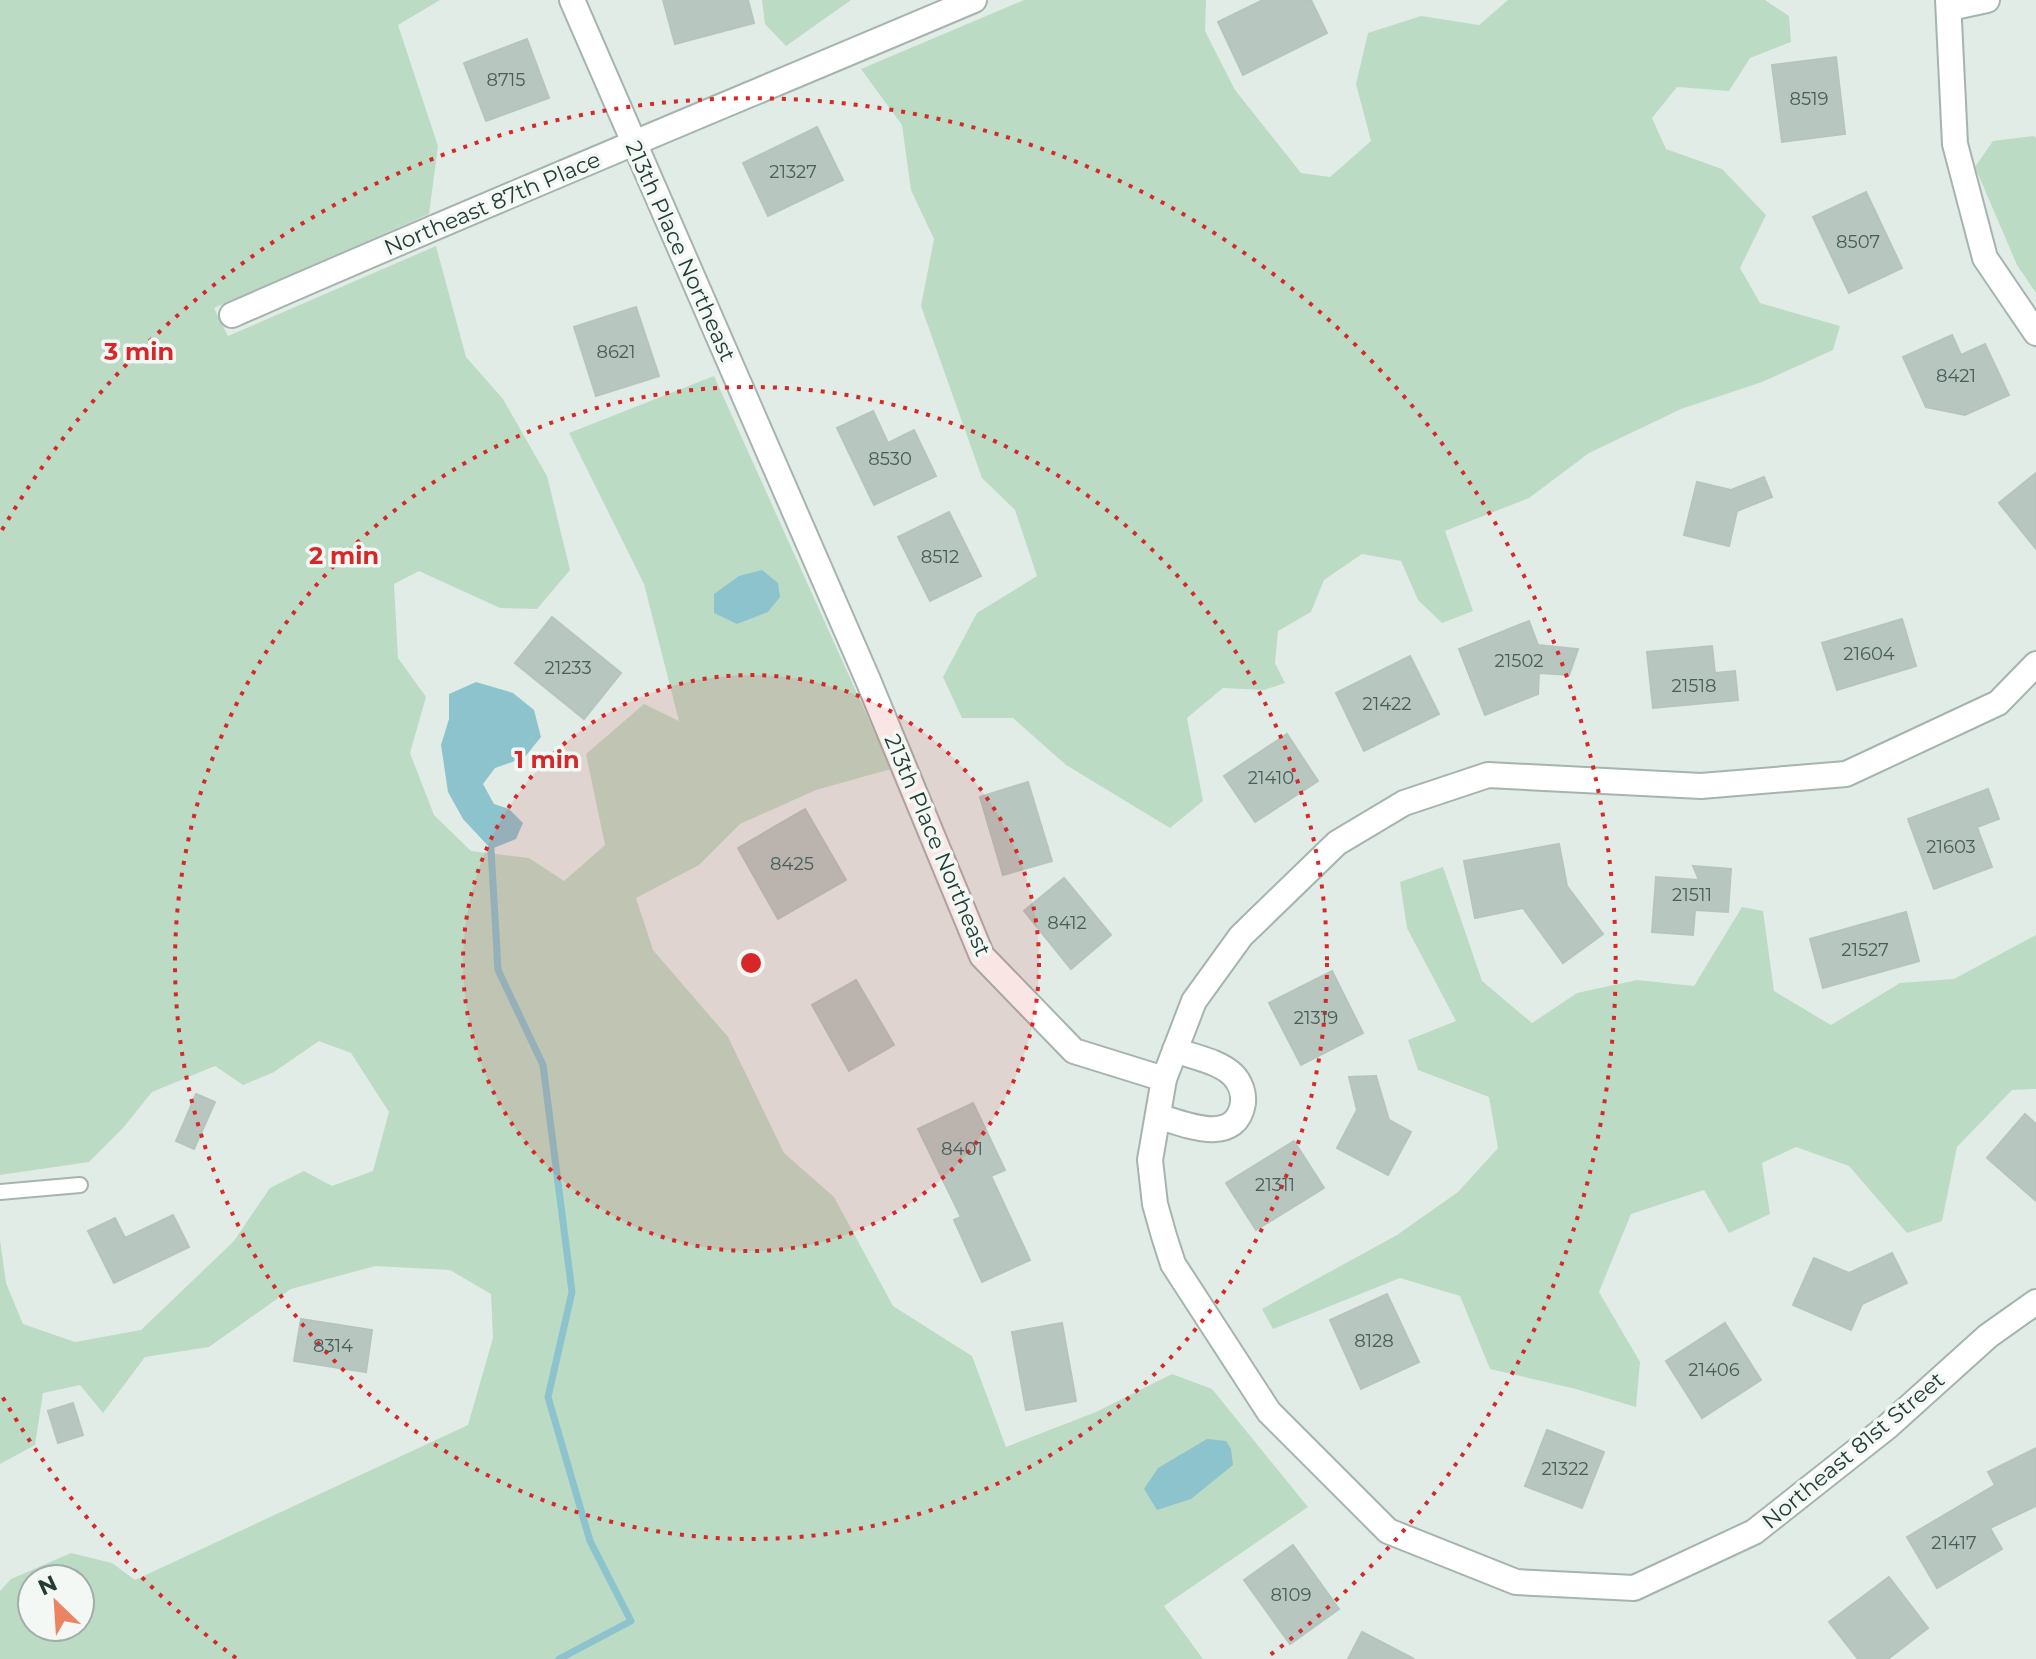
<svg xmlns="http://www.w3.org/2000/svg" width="2036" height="1659" viewBox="0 0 2036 1659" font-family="Montserrat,sans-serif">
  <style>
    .green { fill: #bcdbc5; fill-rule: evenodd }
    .water { fill: #8dc3cd }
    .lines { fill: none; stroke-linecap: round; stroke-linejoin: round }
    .stream { stroke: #8dc3cd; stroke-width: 7 }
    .building { fill: #b8c6c0; stroke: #b5c5be; stroke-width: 2 }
    .lane-casing { stroke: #a5b4ae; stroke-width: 18 }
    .street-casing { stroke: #a5b4ae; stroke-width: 28 }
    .lane { stroke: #fff; stroke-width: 14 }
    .street { stroke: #fff; stroke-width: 24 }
    .ring { fill: none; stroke: #d62828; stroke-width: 4; stroke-dasharray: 4 8 }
    .labels { text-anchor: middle; stroke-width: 7; stroke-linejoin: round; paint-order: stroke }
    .number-label { font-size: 18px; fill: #485e58 }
    .street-label { font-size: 22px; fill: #233c35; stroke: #f3f8f5 }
    .centre { fill: #d62828; stroke: #f3f8f5; stroke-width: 4 }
    .ring-label { font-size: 24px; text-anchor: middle; font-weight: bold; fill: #d62828; stroke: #f3f8f5; stroke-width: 7; stroke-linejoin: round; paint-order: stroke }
  </style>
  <rect width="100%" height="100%" fill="#e2ece7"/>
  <g class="green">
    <path d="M0,0H440L398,25L438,146L429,214L214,308L228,336L436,246L466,357L503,399L547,476L570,570L537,609L500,608L419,571L394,584L398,658L426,697L410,753L434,815L471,851L529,858L564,881L605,845L586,754L644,704L679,721L644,584L569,433L714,376L891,769L816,790L740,824L699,865L636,898L653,950L728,1037L784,1153L834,1197L893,1306L972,1356L1006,1447L1096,1412L1172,1374L1212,1389L1308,1507L1164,1606L1203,1659H0V1591L11,1579L71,1553L112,1563L135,1580L468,1425L493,1338L491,1294L450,1270L375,1266L291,1289L209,1347L145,1357L103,1413L80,1385L43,1393L35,1445L0,1464V1240L6,1283L23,1324L75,1342L141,1330L234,1241L270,1188L304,1171L332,1186L373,1171L389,1112L351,1053L319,1041L274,1072L243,1085L215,1066L152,1092L123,1128L89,1162L0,1175ZM32,1579H80V1627H32Z"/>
    <path d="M762,0H851L786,46L765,24Z"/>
    <path d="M1024,0H1206L1205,31L1235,90L1301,173L1330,177L1371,141L1356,84L1368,33L1421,16L1479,25L1508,0H1765L1789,16L1791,42L1750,58L1729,91L1677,87L1652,118L1666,149L1722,169L1766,215L1740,268L1760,303L1840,326L1833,350L1762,382L1681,409L1589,453L1529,498L1445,531L1473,611L1442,623L1418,600L1401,561L1362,554L1324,580L1311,612L1278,631L1275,663L1285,683L1264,690L1223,688L1187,718L1203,801L1170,828L1066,765L1013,718H962L943,677L977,613L1037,576L1015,510L982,478L921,306L934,239L911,190L902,125L861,69Z"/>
    <path d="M2034,136L2036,138V293L2017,265L1975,167L1993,141Z"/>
    <path d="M1443,867L1482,981L1532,1023L1577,993L1637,980L1694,986L1742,907L1763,911L1774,991L1831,1025L1900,983L1954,979L2036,935V1089L2012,1090L1957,1147L1942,1221L1907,1233L1849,1166L1796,1147L1762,1163L1770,1214L1729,1233L1704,1190L1631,1214L1599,1292L1640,1362L1636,1407L1576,1389L1490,1369L1460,1296L1400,1278L1273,1329L1262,1309L1397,1235L1458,1192L1498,1148L1489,1097L1418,1070L1408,1040L1456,1021L1407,928L1400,882Z"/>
  </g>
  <g class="water">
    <path d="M762,570L778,583L780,597L768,612L737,624L714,613V594L739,576Z"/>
    <path d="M476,682L513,693L534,710L541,737L524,758L495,768L483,784L494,804L509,809L523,823L516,839L491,849L463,819L448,792L441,745L449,719V694Z"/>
    <path d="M1207,1439L1226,1441L1231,1449L1233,1465L1191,1499L1157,1510L1144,1489L1158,1468Z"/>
  </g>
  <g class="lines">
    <path class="stream" d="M491,849L498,970L543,1065L572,1292L548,1397L590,1541L631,1621L559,1659"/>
  </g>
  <g class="building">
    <path d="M663,0H748L754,23L675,44Z"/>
    <path d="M1263,0H1311L1327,33L1243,75L1218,22Z"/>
    <path d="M527,39L549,98L486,121L464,63Z"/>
    <path d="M1836,57L1845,134L1782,142L1772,65Z"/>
    <path d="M817,127L843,180L768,216L743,163Z"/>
    <path d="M1866,192L1902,268L1849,293L1813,217Z"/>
    <path d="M636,307L659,376L596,396L574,327Z"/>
    <path d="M1952,335L1961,355L1985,344L2009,395L1965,415L1926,407L1903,357Z"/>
    <path d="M873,411L888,443L914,430L936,476L874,505L837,428Z"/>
    <path d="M2036,473V549L1999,503Z"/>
    <path d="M1764,477L1772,497L1737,511L1729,546L1684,535L1697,482L1731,490Z"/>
    <path d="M949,512L981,576L930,601L898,537Z"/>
    <path d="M552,617L621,673L584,719L515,663Z"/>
    <path d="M1902,619L1916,666L1837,690L1822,643Z"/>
    <path d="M1529,621L1538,645L1578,649L1569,675L1539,673L1538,694L1485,715L1459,649Z"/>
    <path d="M1712,646L1715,673L1735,671L1738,700L1653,708L1647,652Z"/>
    <path d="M1410,656L1439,714L1364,751L1336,693Z"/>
    <path d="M1287,734L1318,781L1255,822L1224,776Z"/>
    <path d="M1028,782L1052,861L1003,875L980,797Z"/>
    <path d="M1988,789L1999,819L1977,827L1992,867L1934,889L1908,819Z"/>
    <path d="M805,809L846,880L778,919L738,848Z"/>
    <path d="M1559,844L1567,886L1603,934L1563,963L1523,908L1475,918L1464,861Z"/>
    <path d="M1693,866L1731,869L1728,912L1695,910L1693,935L1652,932L1656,877L1699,880Z"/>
    <path d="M1064,878L1111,935L1071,969L1024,911Z"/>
    <path d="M1906,912L1919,961L1823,988L1810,939Z"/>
    <path d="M1332,971L1363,1033L1301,1065L1269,1003Z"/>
    <path d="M856,980L894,1045L849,1071L812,1005Z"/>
    <path d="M1376,1076L1389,1120L1411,1132L1388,1175L1337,1148L1357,1110L1349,1077Z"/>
    <path d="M196,1094L215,1102L194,1149L176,1141Z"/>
    <path d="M973,1103L1005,1170L991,1176L1030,1260L982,1282L954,1220L961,1217L918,1129Z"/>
    <path d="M2025,1114L2036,1124V1201L1987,1158Z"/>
    <path d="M1294,1141L1324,1188L1256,1230L1226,1183Z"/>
    <path d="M173,1215L189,1247L114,1283L88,1231L115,1218L125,1238Z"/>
    <path d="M1892,1253L1907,1283L1862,1304L1851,1330L1793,1305L1814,1258L1849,1273Z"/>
    <path d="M1387,1294L1419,1362L1361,1389L1330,1320Z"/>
    <path d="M301,1319L372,1330L366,1372L294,1361Z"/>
    <path d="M1062,1323L1076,1401L1026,1410L1012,1332Z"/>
    <path d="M1725,1323L1761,1380L1702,1418L1666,1361Z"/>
    <path d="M73,1403L83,1435L58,1443L48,1411Z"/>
    <path d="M1547,1430L1604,1452L1582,1508L1525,1486Z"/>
    <path d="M2036,1448V1506L1990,1528L2002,1549L1937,1588L1907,1537L1995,1485L1988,1472Z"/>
    <path d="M1293,1545L1339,1609L1290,1644L1244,1580Z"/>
    <path d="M1889,1577L1928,1628L1888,1659H1858L1829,1622Z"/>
    <path d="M1362,1632L1414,1659H1348Z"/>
  </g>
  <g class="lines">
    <g class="lane-casing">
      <path id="lane" d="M0,1192L80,1185"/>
    </g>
    <g class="street-casing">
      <g id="street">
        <path d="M572,0L868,680L982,956L1074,1051L1164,1079L1150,1160L1155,1204L1164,1236L1173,1264L1269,1412L1388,1531L1516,1582L1634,1588L1754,1532L1887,1427L1988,1336L2036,1302"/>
        <path d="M1948,0L1955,144L1985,258L2036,333"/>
        <path d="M1950,8L1987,0"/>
        <path d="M232,315C478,207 726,105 974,0"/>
        <path d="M1164,1079L1194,1001L1241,936L1337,843L1404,803L1488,775L1701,786L1846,774L1998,703L2036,664"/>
        <path d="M1158,1116C1184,1124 1236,1147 1243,1103C1244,1093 1240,1082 1233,1075C1219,1061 1193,1057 1175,1050"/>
      </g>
    </g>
    <use href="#lane" class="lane"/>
    <use href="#street" class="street"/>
  </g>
  <circle cx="751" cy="963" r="288" fill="#d62828" fill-opacity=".12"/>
  <g class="ring">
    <circle cx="751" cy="963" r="288"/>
    <circle cx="751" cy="963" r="576"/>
    <path d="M236 1658A865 865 0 0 1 2 1396M2 530A865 865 0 1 1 1266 1658"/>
  </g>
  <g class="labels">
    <g class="number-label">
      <text x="506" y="86">8715</text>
      <text x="1809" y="105">8519</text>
      <text x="793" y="178">21327</text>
      <text x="1858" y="248">8507</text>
      <text x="616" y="358">8621</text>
      <text x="1956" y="382">8421</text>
      <text x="890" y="465">8530</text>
      <text x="940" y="563">8512</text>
      <text x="1869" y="660">21604</text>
      <text x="1519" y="667">21502</text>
      <text x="568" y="674">21233</text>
      <text x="1694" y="692">21518</text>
      <text x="1387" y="710">21422</text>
      <text x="1271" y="784">21410</text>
      <text x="1951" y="853">21603</text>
      <text x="792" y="870">8425</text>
      <text x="1692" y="901">21511</text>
      <text x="1067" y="929">8412</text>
      <text x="1865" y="956">21527</text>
      <text x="1316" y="1024">21319</text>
      <text x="962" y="1155">8401</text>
      <text x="1275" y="1191">21311</text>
      <text x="1374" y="1347">8128</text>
      <text x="333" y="1352">8314</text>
      <text x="1714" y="1376">21406</text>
      <text x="1565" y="1475">21322</text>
      <text x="1954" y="1549">21417</text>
      <text x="1291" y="1601">8109</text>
    </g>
    <g class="street-label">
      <text transform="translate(492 203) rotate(-23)" y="8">Northeast 87th Place</text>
      <text transform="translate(681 251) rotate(66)" y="8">213th Place Northeast</text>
      <text transform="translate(938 845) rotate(67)" y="8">213th Place Northeast</text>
      <text transform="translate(1853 1450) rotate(-40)" y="8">Northeast 81st Street</text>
    </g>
  </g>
  <circle cx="751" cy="963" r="12" class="centre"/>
  <g class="ring-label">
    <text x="139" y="360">3 min</text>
    <text x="344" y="564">2 min</text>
    <text x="547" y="768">1 min</text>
  </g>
  <g transform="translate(56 1603) rotate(335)"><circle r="38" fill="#f3f8f5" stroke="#a0ada8" stroke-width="2"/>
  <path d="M0-6L14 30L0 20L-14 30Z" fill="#ea8462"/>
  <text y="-12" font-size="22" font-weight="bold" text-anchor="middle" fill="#233c35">N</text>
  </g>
</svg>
